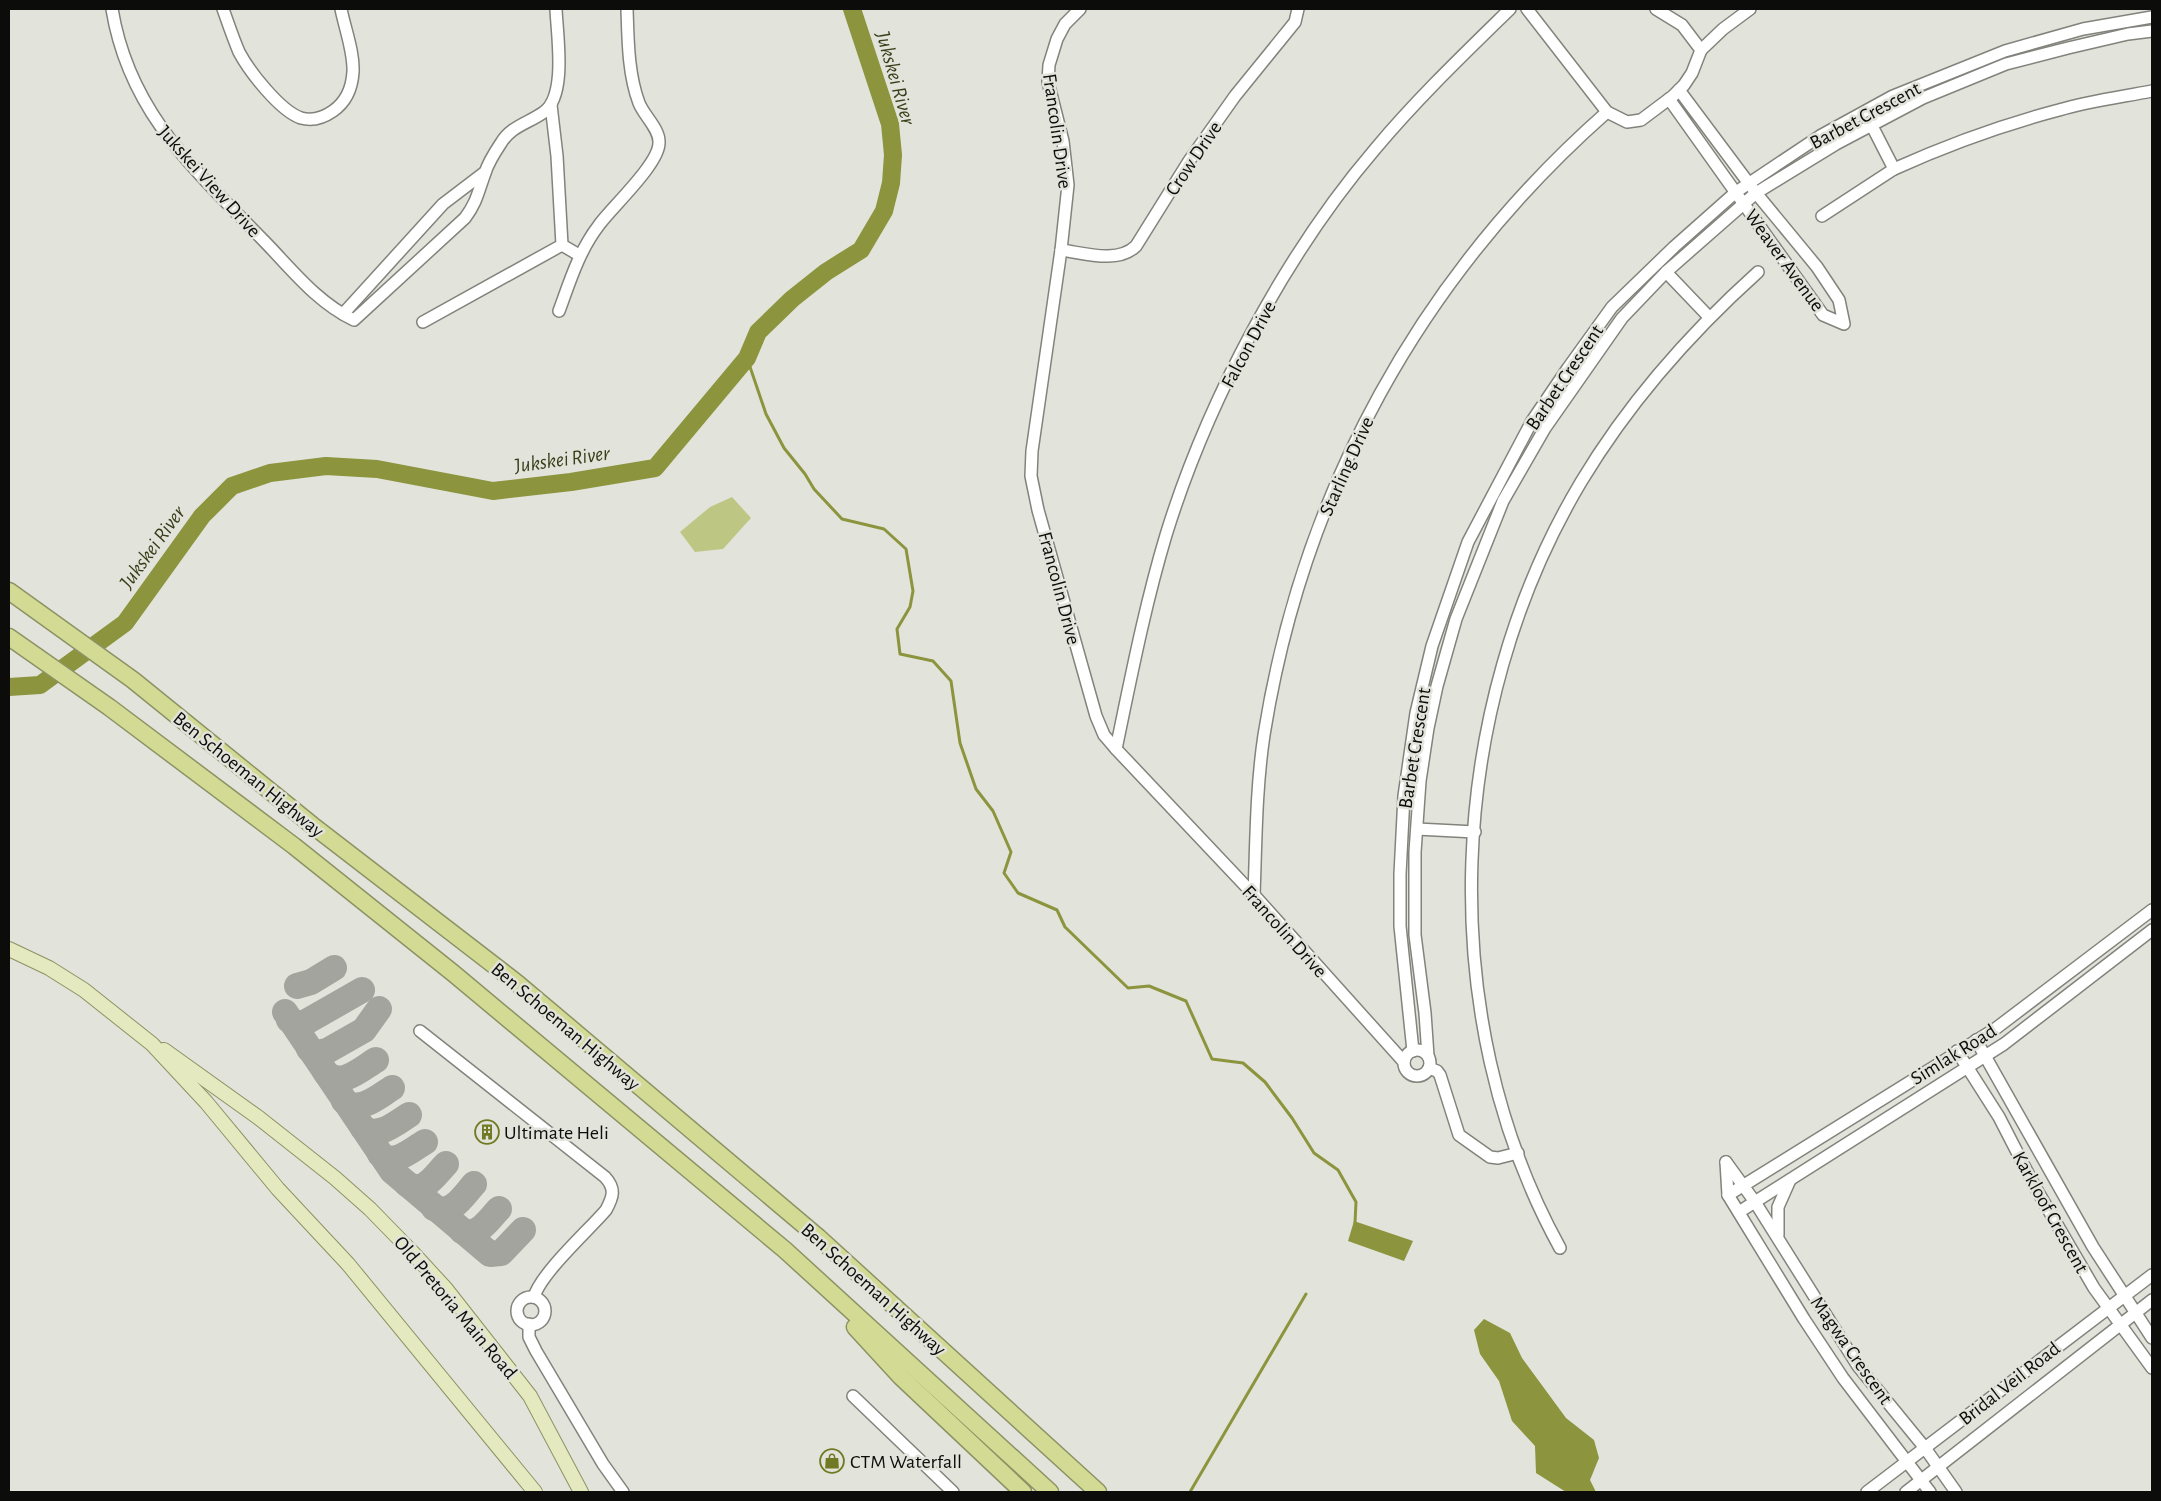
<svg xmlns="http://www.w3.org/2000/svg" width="2161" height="1501" viewBox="0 0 2161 1501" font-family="'Alegreya Sans',sans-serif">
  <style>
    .green { fill: #bec684 }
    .water { fill: #8c943d }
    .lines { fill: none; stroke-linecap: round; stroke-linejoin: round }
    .stream { stroke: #8c943d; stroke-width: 3 }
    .river { stroke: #8c943d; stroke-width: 18 }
    .taxiway { stroke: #a2a49d; stroke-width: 26 }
    .minor-casing { stroke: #82837c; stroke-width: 14 }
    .major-casing { stroke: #8d9264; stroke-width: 16 }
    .highway-casing { stroke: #8d9264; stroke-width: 19 }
    .minor { stroke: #fff; stroke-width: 11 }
    .major { stroke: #e4e9bf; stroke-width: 14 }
    .highway { stroke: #d2da94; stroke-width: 16 }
    .labels { text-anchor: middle; stroke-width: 5; stroke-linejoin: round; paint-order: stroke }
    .street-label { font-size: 20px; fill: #0c0c0a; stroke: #e2e4db }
    .poi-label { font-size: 20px; fill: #0c0c0a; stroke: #e2e4db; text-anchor: start }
    .water-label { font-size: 21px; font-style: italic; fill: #3a3e19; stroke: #e2e4db }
  </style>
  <rect width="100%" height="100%" fill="#e2e4db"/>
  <path class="green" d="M732,497L751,518L723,549L695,552L680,532L710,507Z"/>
  <g class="water">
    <path d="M1354,1221L1413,1241L1404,1261L1348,1241Z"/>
    <path d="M1484,1319L1510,1333L1522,1358L1566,1418L1594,1440L1599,1458L1590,1480L1596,1492H1566L1536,1473L1535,1446L1512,1421L1499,1381L1480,1354L1474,1330Z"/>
  </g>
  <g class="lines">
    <g class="stream">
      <path d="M747,358L766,414L784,448L805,474L814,489L842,519L884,529L906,549L913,591L910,607L897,629L900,654L933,661L951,681L960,743L976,789L993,811L1011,852L1004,873L1018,893L1057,910L1065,927L1128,988L1149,986L1186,1001L1212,1059L1243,1063L1265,1082L1292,1118L1314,1153L1338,1170L1356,1202L1355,1223"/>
      <path d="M1190,1492L1306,1294"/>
    </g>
    <path class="river" d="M9,687L40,685L125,623L202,516L232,486L270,473L326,466L377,469L493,491L571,482L655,468L747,358L758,332L792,299L826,272L861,250L884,211L891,183L893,155L890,124L852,9"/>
    <g class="taxiway">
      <path d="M297,986L311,982L334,968"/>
      <path d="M285,1012L392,1171L490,1254L501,1253L523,1230"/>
      <path d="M289,1020L299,1024L306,1022L362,990"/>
      <path d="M309,1049L317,1053L327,1051L364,1030L379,1009"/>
      <path d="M326,1073C341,1088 361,1069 376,1060"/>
      <path d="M344,1101C359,1114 379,1096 392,1088"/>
      <path d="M363,1128C378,1139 396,1123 409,1115"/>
      <path d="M380,1154C394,1167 411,1150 425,1142"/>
      <path d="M407,1184C424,1195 435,1175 446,1164"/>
      <path d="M434,1208C452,1216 464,1195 474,1184"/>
      <path d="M462,1231C478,1238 489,1219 499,1209"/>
    </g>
    <g class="minor-casing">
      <g id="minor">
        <path d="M112,9C129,113 196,171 266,243C293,271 318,303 354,320L465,218C477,202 478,192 485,173C488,163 495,152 501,143C511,126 529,123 544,112C567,95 557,35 556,9"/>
        <path d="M223,9C228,23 233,38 239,52C249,71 280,111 301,118C312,121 323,118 333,111C346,102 352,88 353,72C354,52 345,29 341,9"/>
        <path d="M1080,9L1065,24L1057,39L1049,65L1048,82L1063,141L1068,185L1061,250L1032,451L1031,476L1038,510L1096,716L1104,735L1116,749L1254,895L1404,1062"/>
        <path d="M1527,9L1607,112L1627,122L1641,120L1673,96L1684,85L1692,73L1701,50L1682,25L1656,9"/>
        <path d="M1701,50L1723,29L1750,9"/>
        <path d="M1669,99L1823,315L1844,324L1839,300L1817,267L1756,193L1679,90"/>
        <path d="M551,105L557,156L562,245L579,255"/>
        <path d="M1872,126L1894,169C1947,145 2002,125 2059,110C2089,101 2121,97 2152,91"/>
        <path d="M1822,216L1894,169"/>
        <path d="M1061,250C1084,253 1118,264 1136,246L1189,161L1235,96L1295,22L1298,9"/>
        <path d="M1666,272L1709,317"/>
        <path d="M559,311C570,281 579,251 599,225C612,207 659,164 659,143C660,129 644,116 639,103C628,74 628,39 627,9"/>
        <path d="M343,314L443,204L485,172"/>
        <path d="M423,322L562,245"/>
        <path d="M1116,749C1131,677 1145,605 1166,535C1207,402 1285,254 1376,148C1418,98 1464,54 1510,9"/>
        <path d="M1417,829L1475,832"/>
        <path d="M1254,895C1256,842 1256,788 1264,735C1303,490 1421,276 1607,112"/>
        <path d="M420,1031L605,1177C616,1189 613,1197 606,1210C588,1231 541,1273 534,1297"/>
        <path d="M1976,1040L2093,1247L2152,1338"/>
        <circle cx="1417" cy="1063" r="13"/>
        <path d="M1413,1051L1400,926V874L1404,796L1416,713L1432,646L1468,542L1532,421L1568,368L1612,307L1674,247L1736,192L1820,136L1893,96L2005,51L2083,29L2152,17"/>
        <path d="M1957,1051L1999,1117L2034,1185L2094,1288L2152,1368"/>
        <path d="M1428,1056L1425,1013L1415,935V852L1420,781L1428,728L1437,686L1456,619L1503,501L1545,428L1622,318L1666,272L1756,193L1836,144L1923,98L2006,64L2068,48L2128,34L2152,31"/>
        <path d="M1429,1068L1437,1071L1440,1075L1459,1135L1490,1157L1498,1158L1518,1153"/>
        <path d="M1726,1162L1755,1202L1858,1366L1925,1448L1956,1492"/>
        <path d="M1726,1162L1728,1195L1804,1319L1843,1378L1930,1492"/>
        <path d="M1728,1195L1995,1029L2152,910"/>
        <path d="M1739,1212L2004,1044L2152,930"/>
        <path d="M1778,1235V1207L1790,1180"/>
        <path d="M1560,1248C1432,1016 1446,708 1581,482C1629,402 1689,334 1758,272"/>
        <circle cx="531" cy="1311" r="14"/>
        <path d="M529,1324V1337L536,1351L603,1464L623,1492"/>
        <path d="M853,1396L953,1492"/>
        <path d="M1867,1492L2152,1275"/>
        <path d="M1906,1492L2152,1300"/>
      </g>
    </g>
    <g class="major-casing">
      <g id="major">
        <path d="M9,949L49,968L84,990L152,1044L206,1102L278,1189L348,1264L535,1492"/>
        <path d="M164,1050L259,1118L335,1178L370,1209L412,1252L446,1289L530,1396L581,1492"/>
      </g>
    </g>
    <g class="highway-casing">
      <g id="highway">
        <path d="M9,591L133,680L312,825L517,983L818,1237L1098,1492"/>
        <path d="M9,637L109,707L294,846L453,973L785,1250L1050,1492"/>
        <path d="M855,1327L901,1377L1023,1492"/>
      </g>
    </g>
    <use href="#minor" class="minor"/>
    <use href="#major" class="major"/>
    <use href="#highway" class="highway"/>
  </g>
  <defs>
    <g id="building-ring" transform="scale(1.25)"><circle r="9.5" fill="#e2e4db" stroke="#727923" stroke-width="1.5"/><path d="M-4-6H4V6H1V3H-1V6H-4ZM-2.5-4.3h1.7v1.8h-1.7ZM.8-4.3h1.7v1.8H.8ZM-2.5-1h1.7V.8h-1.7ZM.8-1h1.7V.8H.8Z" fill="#727923"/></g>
    <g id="shop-ring" transform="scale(1.25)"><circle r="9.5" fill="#e2e4db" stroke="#727923" stroke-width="1.5"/><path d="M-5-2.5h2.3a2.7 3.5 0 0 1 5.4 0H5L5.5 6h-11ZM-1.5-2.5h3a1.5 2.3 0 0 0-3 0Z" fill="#727923"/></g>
  </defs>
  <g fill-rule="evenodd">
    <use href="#building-ring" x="487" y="1132"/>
    <use href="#shop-ring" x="832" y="1461"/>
  </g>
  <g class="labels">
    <g class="street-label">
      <text transform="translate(1865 115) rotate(-28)" y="7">Barbet Crescent</text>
      <text transform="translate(1058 131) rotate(82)" y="7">Francolin Drive</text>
      <text transform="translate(1193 158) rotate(-56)" y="7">Crow Drive</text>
      <text transform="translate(210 181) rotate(48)" y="7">Jukskei View Drive</text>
      <text transform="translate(1785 260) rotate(54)" y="7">Weaver Avenue</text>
      <text transform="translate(1248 344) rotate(-62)" y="7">Falcon Drive</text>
      <text transform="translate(1564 377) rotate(-56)" y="7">Barbet Crescent</text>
      <text transform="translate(1346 466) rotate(-66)" y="7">Starling Drive</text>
      <text transform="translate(1060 588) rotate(75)" y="7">Francolin Drive</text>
      <text transform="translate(1414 748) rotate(-81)" y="7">Barbet Crescent</text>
      <text transform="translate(249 774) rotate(39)" y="7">Ben Schoeman Highway</text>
      <text transform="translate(1285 931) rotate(48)" y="7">Francolin Drive</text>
      <text transform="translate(566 1026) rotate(40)" y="7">Ben Schoeman Highway</text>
      <text transform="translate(1953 1054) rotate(-32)" y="7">Simlak Road</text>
      <text transform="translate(2051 1212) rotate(61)" y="7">Karkloof Crescent</text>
      <text transform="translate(874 1289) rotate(42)" y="7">Ben Schoeman Highway</text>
      <text transform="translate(456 1307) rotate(50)" y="7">Old Pretoria Main Road</text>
      <text transform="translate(1852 1350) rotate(55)" y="7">Magwa Crescent</text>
      <text transform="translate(2009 1383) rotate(-38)" y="7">Bridal Veil Road</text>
    </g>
    <g class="poi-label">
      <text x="504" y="1139">Ultimate Heli</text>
      <text x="850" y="1468">CTM Waterfall</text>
    </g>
    <g class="water-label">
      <text transform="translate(896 78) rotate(74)" y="7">Jukskei River</text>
      <text transform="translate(562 459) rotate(-8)" y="7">Jukskei River</text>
      <text transform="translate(152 547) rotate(-54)" y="7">Jukskei River</text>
    </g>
  </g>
  <rect width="2161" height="1501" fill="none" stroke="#0c0c0a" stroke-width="20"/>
</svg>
